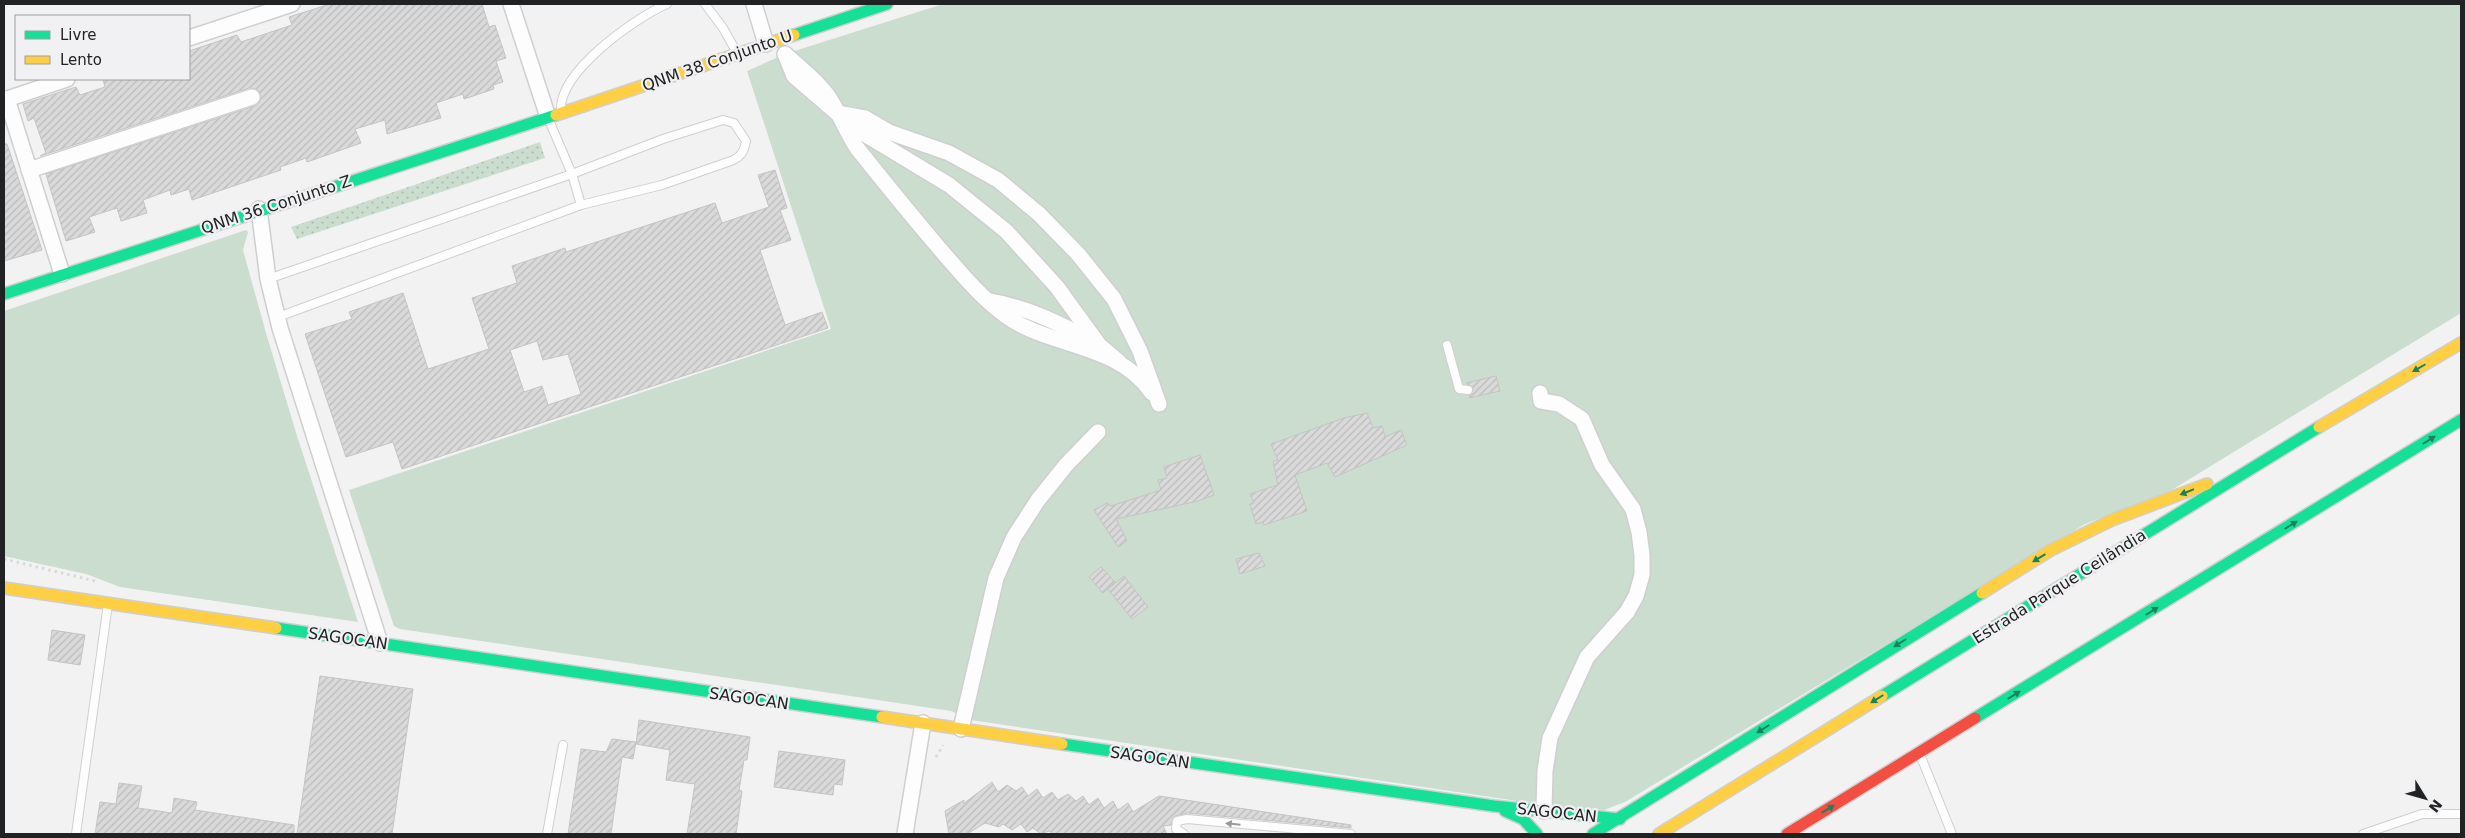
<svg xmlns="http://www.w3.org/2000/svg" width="2465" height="838" viewBox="0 0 2465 838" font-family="'DejaVu Sans',sans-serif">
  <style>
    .green { fill: #caddce }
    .park { fill: url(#park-dots) }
    .building { fill: url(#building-hatch); stroke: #c4c4c4; fill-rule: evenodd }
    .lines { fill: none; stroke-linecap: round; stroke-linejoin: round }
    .lane-casing { stroke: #cfcfd0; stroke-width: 10 }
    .street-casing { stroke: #cfcfd0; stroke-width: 18 }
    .fast-casing { stroke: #cfcfd0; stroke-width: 14 }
    .slow-casing { stroke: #cfcfd0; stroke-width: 14 }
    .jam-casing { stroke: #cfcfd0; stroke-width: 14 }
    .path { stroke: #d8d9da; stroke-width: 3; stroke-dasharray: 2.5 4; stroke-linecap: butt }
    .lane { stroke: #fdfdfd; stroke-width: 8 }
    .street { stroke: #fdfdfd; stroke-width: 15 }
    .fast { stroke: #16e098; stroke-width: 11 }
    .slow { stroke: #ffcf43; stroke-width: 11 }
    .jam { stroke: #f24e42; stroke-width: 11 }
    .oneway { fill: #1c815e }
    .oneway2 { fill: #9a9a9b }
    .labels { text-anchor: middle; stroke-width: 4.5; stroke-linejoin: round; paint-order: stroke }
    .street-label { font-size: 16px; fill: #212223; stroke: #f1f1f4 }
  </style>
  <defs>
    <pattern id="park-dots" width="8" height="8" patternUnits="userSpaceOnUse" patternTransform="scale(1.25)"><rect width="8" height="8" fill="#caddce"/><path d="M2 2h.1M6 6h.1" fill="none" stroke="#adbdb1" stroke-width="1.8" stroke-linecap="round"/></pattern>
    <pattern id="building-hatch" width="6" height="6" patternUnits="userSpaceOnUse" patternTransform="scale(1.25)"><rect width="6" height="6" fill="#dadadb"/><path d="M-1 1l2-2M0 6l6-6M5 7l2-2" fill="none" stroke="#bbbbbc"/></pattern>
  </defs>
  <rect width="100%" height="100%" fill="#f2f2f3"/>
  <g class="green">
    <path d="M943,4H2461V313L2170,491L2085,524L1625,802L1604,810L1545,805L971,720L951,711L400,629L394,626L349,490L831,329L747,71L785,54Z"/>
    <path d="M246,230L248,232L243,250L266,333L297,436L358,622L120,587L86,574L4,556V311Z"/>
  </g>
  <path class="park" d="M540,142L545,158L297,239L291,227Z"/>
  <g class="building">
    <path d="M330,4H482L489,27L495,25L506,58L496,61L503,82L493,85L494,89L464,99L463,94L436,103L441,118L387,134L385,120L355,129L361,143L307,162L306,158L280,167L281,170L192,200L189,189L171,195L170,190L143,200L147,213L121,221L117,208L89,217L95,232L66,241L46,174L255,106L259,103L261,95L258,90L249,88L40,156L46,153L34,118L28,121L23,104L76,87L80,95L105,87L103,79H189V51L237,35L241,42L292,25L289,17Z"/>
    <path d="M4,144H7L42,250L4,261Z"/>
    <path d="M775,170L787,208L780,210L791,240L760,250L785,325L822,312L828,328L402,469L393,442L346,457L305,334L352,319L349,312L403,293L428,369L489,349L472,298L517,283L512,266L565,248L566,252L715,203L722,223L769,207L758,175ZM537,341L543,360L568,354L581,394L548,405L542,386L524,392L510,350Z"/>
    <path d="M1496,376L1500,391L1469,398L1473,388L1466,383Z"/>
    <path d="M1367,413L1373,428L1382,426L1385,437L1401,430L1407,445L1335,477L1327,463L1295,475L1307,511L1264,525L1263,522L1256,524L1250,504L1254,503L1250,494L1278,485L1273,461L1278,460L1271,444L1344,418Z"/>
    <path d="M1200,455L1214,495L1198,501L1116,519L1127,541L1118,547L1094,510L1107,503L1111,506L1161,490L1158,480L1167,478L1164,467Z"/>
    <path d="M1259,553L1265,566L1240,574L1236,559Z"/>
    <path d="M1101,567L1115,582L1103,593L1089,577Z"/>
    <path d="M1124,576L1148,607L1132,619L1108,589Z"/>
    <path d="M52,630L85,635L80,665L48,660Z"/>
    <path d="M320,676L413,689L392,834H297Z"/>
    <path d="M639,720L750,737L747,760H744L739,790L742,791L736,834H687L695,784L666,780L670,750L636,744Z"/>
    <path d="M612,739L636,742L633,759L622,757L611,834H568L581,749L606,752Z"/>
    <path d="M779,751L845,760L842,785L834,784L833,795L774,787Z"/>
    <path d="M992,782L998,792L1007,785L1016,791L1022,787L1028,796L1037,789L1043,798L1052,792L1058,800L1068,794L1076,801L1083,796L1089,805L1098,798L1104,808L1113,801L1118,810L1128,803L1133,812L1159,796L1351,825V828L1187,813L1175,816L1171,825L1163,826L1167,834H1053L1049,831L1041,834L1033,828L1027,832L1021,824L1012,830L1003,824L999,827L985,823L967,834H949L945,811L964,800L963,804Z"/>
    <path d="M119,783L142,786L138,808L172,813L174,798L197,802L195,810L294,825V834H95L100,802L116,804Z"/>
  </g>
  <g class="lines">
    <g class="lane-casing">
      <g id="lane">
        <path d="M705,4L723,28L737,53"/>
        <path d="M561,111C558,72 635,18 667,4"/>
        <path d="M548,118L572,174L581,205"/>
        <path d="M268,279L572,174L663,139L723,120L734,123L746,141C744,153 740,158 728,162L662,185L581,205L278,317"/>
        <path d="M1447,345L1459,389L1468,390"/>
        <path d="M1921,757L1952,834"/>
        <path d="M76,834L108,604"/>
        <path d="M547,834L563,745"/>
        <path d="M1184,834L1176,829L1177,821L1187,819L1351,834"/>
        <path d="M2363,834L2422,814H2461"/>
      </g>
    </g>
    <g class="street-casing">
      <g id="street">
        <path d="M511,4L548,117"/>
        <path d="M754,4L766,44"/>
        <path d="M189,38L292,4"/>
        <path d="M7,99L62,274"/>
        <path d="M4,100L67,79"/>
        <path d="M837,113L794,76L785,54C799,67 817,80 828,96C839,112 846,132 857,148C884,182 911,215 939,248C960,272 980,297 1006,316C1051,348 1118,343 1152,393"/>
        <path d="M29,170L252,97"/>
        <path d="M259,209L268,279L280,328L380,643"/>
        <path d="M989,301C1027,307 1061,324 1094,342"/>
        <path d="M1119,362L1099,345L1057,287L1006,231L949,185L858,130L837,113L865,118L889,132L949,153L998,180L1039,214L1078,254L1114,299L1140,351L1159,404"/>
        <path d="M1540,393L1541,401L1559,404L1582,419L1602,465L1633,509L1639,532L1642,555V575L1636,596L1627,612L1587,657L1550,738L1545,771L1544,811"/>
        <path d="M961,729L996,578L1014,537L1038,500L1066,465L1098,432"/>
        <path d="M905,834L923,723"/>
      </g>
    </g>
    <g class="fast-casing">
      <g id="fast">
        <path d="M794,35L887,4"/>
        <path d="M4,294L556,115"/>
        <path d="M276,628L882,717"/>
        <path d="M1882,696L2319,427"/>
        <path d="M1975,718L2461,420"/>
        <path d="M1062,744L1494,806L1620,819"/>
        <path d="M1505,811L1523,819L1537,834"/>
        <path d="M1593,834L1982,593"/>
      </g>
    </g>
    <g class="slow-casing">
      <g id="slow">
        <path d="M556,115L794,35"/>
        <path d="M2319,427L2461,343"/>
        <path d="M4,588L276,628"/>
        <path d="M1982,593L2051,550L2112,520L2207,484"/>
        <path d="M882,717L1062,744"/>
        <path d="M1659,834L1882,696"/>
      </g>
    </g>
    <g class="jam-casing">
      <path id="jam" d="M1787,834L1975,718"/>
    </g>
    <g class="path">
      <path d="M4,559L95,581"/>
      <path d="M936,757L943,745"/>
    </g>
    <use href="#lane" class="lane"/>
    <use href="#street" class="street"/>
    <use href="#fast" class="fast"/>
    <use href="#slow" class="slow"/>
    <use href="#jam" class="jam"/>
  </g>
  <defs><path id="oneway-solid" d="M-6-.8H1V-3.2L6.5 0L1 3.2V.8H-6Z" transform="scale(1.25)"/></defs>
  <g class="oneway">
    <use href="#oneway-solid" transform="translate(2419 368) rotate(150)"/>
    <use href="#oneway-solid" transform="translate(2429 440) rotate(-32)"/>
    <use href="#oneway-solid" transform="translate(2187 492) rotate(158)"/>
    <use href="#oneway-solid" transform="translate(2291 525) rotate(-32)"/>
    <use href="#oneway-solid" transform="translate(2039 558) rotate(149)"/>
    <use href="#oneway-solid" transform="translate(2152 611) rotate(-32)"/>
    <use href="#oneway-solid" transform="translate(1900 643) rotate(148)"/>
    <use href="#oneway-solid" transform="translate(2014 695) rotate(-32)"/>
    <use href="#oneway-solid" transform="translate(1877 699) rotate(148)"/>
    <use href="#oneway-solid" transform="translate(1763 729) rotate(148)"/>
    <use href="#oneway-solid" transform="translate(1828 809) rotate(-31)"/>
  </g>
  <use class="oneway2" href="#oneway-solid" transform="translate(1233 824) rotate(-174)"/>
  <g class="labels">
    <g class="street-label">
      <text transform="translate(717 60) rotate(-19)" y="6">QNM 38 Conjunto U</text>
      <text transform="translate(276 204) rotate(-18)" y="6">QNM 36 Conjunto Z</text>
      <text transform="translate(2059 586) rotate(-32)" y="6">Estrada Parque Ceilândia</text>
      <text transform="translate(348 638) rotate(8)" y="6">SAGOCAN</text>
      <text transform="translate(749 698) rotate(8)" y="6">SAGOCAN</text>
      <text transform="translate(1150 757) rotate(8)" y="6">SAGOCAN</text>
      <text transform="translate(1557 812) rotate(6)" y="6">SAGOCAN</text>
    </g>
  </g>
  <rect width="2465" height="838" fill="none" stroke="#212223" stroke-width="10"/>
  <rect x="15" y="15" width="175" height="65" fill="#f1f1f4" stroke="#9e9ea0"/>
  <rect x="25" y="31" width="25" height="8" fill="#16e098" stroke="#9e9ea0"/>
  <text x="60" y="40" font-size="15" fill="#212223">Livre</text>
  <rect x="25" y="56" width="25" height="8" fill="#ffcf43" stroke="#9e9ea0"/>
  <text x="60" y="65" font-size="15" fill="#212223">Lento</text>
  <g transform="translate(2425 798) rotate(127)" stroke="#f1f1f4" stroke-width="4" paint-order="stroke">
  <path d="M0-4L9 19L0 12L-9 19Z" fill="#212223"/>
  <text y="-8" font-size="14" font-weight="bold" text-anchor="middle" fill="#212223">N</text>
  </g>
</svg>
